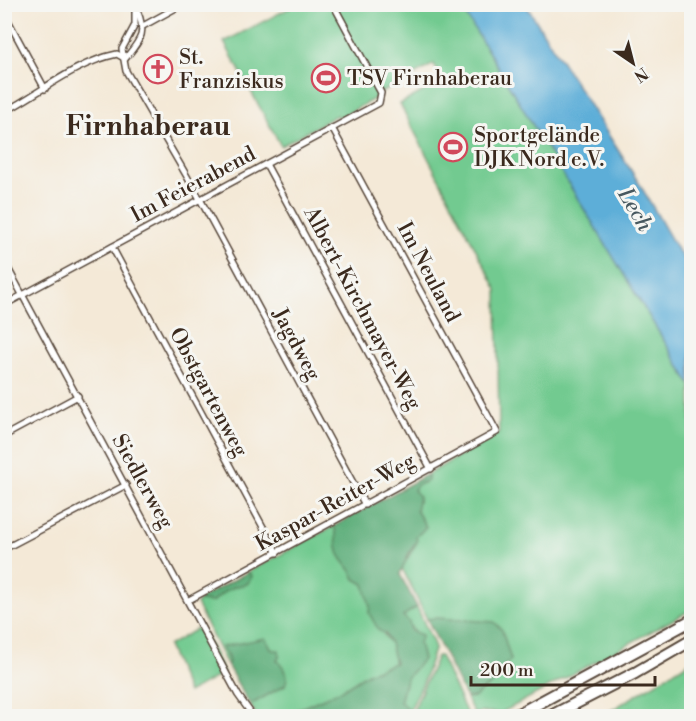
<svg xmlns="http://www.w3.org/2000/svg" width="696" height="721" viewBox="0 0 696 721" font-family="'Libre Bodoni',serif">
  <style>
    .green { fill: #72ca90; stroke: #567a57; stroke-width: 1.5 }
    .forest { fill: #5dae7a; stroke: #4c6c4c; stroke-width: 1.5 }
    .water { fill: #5daed8; stroke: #4c6c7b; stroke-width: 1.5 }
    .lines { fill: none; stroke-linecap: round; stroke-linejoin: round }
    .street-casing { stroke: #57473a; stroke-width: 8 }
    .highway-casing { stroke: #57473a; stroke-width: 14 }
    .street { stroke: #fff; stroke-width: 5 }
    .highway { stroke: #fff; stroke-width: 10 }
    .labels { text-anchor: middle; stroke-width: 6; stroke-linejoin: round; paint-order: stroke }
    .poi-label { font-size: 21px; fill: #3b2a1e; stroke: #f6f6f2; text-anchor: start }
    .street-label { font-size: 21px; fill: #3b2a1e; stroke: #f6f6f2 }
    .water-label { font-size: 22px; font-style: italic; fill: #47585f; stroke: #f6f6f2 }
    .district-label { font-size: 27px; font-weight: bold; fill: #3b2a1e; stroke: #f6f6f2 }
  </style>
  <rect width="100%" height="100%" fill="#f6f6f2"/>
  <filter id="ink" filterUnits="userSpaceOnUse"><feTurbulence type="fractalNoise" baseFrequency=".0167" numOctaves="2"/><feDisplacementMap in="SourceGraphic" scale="12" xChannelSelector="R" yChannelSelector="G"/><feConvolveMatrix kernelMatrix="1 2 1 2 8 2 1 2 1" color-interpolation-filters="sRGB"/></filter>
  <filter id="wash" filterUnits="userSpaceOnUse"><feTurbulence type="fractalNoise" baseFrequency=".008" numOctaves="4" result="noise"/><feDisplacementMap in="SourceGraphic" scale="24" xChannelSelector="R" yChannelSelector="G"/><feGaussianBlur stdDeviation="1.35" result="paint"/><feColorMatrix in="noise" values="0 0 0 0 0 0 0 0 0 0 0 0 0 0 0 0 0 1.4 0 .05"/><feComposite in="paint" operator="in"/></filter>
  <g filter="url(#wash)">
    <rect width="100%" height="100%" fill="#f4e9d7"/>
    <g class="green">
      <path d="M328,4L460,5L691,385V610L501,713L481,712L475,715L466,698L475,697C482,689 485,690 491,684C499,676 501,667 511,660L506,646L494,622L427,619L402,568L417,542L416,537L426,527L416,510L419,497L414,490L417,485L428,481V474L499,433L497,290L400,104L442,81L434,64L375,96L376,98L339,118L337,115L281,146L224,42L295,5Z"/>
      <path d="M334,526C338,535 335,546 339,554C343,563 352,569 355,579L364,584L370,606L369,613L390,643L395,663L368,673L340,691L283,716H257L250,705L285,685L286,671L277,660L272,650L235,644L222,647L229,662L227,665L196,604L199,601L213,602C223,591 232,586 247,584L252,576L248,572Z"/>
      <path d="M417,607L435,647L423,683L410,710L400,703L406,679L423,659C419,644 414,627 402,616Z"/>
      <path d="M201,626L224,673L188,693L168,646Z"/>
      <path d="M437,656H440L468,716H411Z"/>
      <path d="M691,661V716H602Z"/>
    </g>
    <g class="forest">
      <path d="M428,474V480L417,485L414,490L419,497L416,510L426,527L416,537L417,541L409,553L400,574L417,607L403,616L409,622L411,631L422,635L419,643L423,659L406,679L400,702L410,710L408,716H283L340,691L368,673L395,663L390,643L385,633L379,631L369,613L370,606L364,584L355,579C352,569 343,563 339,554C335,546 338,535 334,526Z"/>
      <path d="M248,572L252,576L247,584C232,586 223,591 213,602L199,601L201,598Z"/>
      <path d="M437,618L494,622L502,630L511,660C501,667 500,676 491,684C485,690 482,689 475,697L466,698L427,619Z"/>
      <path d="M265,638L272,650H279L280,656L277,660C284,668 290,674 285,685L250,705L227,665L229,662L227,655L221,647Z"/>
    </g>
    <path class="water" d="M460,5H526L639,183L677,249L691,268V385Z"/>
  </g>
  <g filter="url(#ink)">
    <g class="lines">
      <g class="street-casing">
        <g id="street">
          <path d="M135,6V25L122,49L126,71L200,199L365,505"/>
          <path d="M4,13L45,89"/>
          <path d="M143,26L183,4"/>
          <path d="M125,59C141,39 147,34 137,10"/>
          <path d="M4,112C42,92 74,63 117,54L124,58"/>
          <path d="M266,164L431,469"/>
          <path d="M112,247L277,553"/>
          <path d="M4,261L238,695L253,716"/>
          <path d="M4,305L379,103L381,93L333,4"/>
          <path d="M4,436L78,396"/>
          <path d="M4,549L126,485"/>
          <path d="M189,600L497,432L332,128"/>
        </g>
      </g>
      <g class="highway-casing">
        <g id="highway">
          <path d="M515,716L692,620"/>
          <path d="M551,716L635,673L692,640"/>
        </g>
      </g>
      <use href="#street" class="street"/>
      <use href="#highway" class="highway"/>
    </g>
  </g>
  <defs>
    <g id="church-ring" transform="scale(1.5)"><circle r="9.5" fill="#f6f6f2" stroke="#d1495b" stroke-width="1.5"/><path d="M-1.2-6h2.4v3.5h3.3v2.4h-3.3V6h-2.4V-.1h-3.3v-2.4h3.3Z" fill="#d1495b"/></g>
    <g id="stadium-ring" transform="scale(1.5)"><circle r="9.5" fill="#f6f6f2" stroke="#d1495b" stroke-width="1.5"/><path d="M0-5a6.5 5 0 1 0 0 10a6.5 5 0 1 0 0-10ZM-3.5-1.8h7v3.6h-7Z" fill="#d1495b"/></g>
  </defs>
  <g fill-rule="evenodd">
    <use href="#church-ring" x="158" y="69"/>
    <use href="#stadium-ring" x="326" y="78"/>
    <use href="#stadium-ring" x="453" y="147"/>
  </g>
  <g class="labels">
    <g class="poi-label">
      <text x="179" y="64">St.<tspan x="179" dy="24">Franziskus</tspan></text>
      <text x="347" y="85">TSV Firnhaberau</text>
      <text x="474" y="142">Sportgelände<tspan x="474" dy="24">DJK Nord e.V.</tspan></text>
    </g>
    <g class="street-label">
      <text transform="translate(193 184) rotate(-28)" y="7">Im Feierabend</text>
      <text transform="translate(429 272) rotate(62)" y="7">Im Neuland</text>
      <text transform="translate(363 308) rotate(62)" y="7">Albert-Kirchmayer-Weg</text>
      <text transform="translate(297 344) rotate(62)" y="7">Jagdweg</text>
      <text transform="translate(209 392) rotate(62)" y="7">Obstgartenweg</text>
      <text transform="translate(143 481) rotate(61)" y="7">Siedlerweg</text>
      <text transform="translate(335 502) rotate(-29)" y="7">Kaspar-Reiter-Weg</text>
    </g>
    <g class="water-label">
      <text transform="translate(636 209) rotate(59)" y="8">Lech</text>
    </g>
    <g class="district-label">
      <text x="148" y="135">Firnhaberau</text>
    </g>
  </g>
  <rect width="696" height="721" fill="none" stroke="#f6f6f2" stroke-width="24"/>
  <g transform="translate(633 63) rotate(145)" stroke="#f6f6f2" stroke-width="4.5" paint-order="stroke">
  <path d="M0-4.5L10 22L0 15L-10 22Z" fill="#3b2a1e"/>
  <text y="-9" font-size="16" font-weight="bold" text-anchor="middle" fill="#3b2a1e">N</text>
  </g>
  <path d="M471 676v9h184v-9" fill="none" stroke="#3b2a1e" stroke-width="3"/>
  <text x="480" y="676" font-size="18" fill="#3b2a1e" stroke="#f6f6f2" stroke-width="4.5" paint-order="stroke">200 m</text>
</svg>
